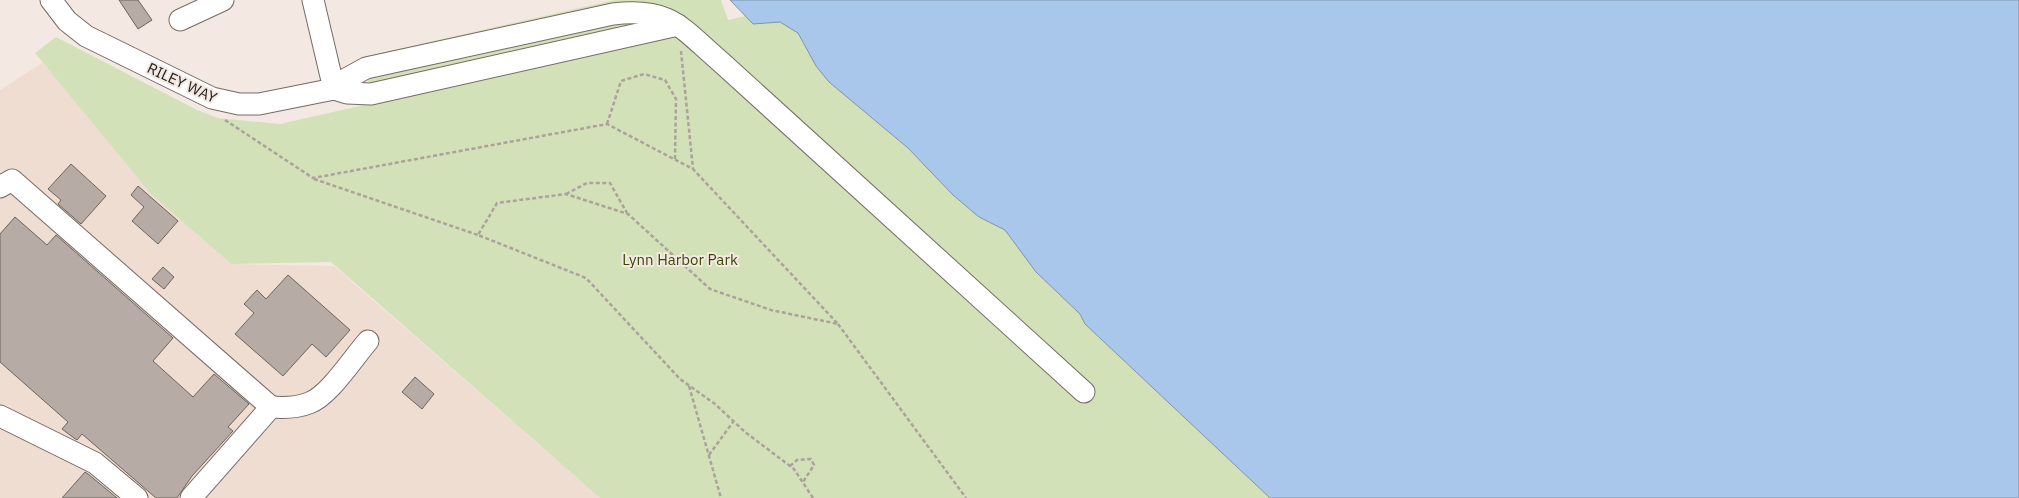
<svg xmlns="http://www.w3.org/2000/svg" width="2019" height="498" viewBox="0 0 2019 498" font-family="'IBM Plex Sans',sans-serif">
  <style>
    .built { fill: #f0ddd2 }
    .green { fill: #d3e1b8 }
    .water { fill: #a9c6eb; stroke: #8093ad }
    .building { fill: #b6aba5; stroke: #6e645e }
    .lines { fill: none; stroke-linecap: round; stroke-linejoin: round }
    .minor-casing { stroke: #756b65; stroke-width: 23 }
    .path { stroke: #aba29d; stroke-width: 2.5; stroke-dasharray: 4 2.5; stroke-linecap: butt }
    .minor { stroke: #fff; stroke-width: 21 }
    .labels { text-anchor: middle; stroke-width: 4; stroke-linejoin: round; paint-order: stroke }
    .street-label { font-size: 15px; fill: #211d1b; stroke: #f4e9e2 }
    .park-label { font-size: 15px; fill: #374700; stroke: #f4e9e2 }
  </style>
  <rect width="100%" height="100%" fill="#f4e9e2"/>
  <path class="built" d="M43,62L150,193L231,264L334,266L600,498H0V90Z"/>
  <path class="green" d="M615,0H721L728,20L746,16L755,23L780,22L798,33L816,66L829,82L908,148L953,195L979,217L1005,230L1036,272L1080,314L1085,324L1270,498H600L331,262L231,264L150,193L35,53L56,37L197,110L218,118L280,124L373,103L363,57Z"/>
  <path class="water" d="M730,0H2019V498H1270L1085,324L1080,314L1036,272L1005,230L979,217L953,195L908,148L829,82L816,66L798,33L780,22L753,24Z"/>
  <g class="building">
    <path d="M119,0H138L152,20L138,29Z"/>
    <path d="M71,164L106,196L81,224L58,204L61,200L48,189Z"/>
    <path d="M138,186L178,221L158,244L132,221L144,207L131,195Z"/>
    <path d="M15,217L47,245L56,235L173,338L153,361L193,397L214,374L249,404L228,427L233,431L192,476L177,498H156L82,434L77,440L74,438L62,429L68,422L0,362V234Z"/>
    <path d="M163,267L174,277L164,289L152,279Z"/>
    <path d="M288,275L350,330L326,357L312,344L283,376L235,334L254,313L244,304L257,290L266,299Z"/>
    <path d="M415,377L434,394L422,409L402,392Z"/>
    <path d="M85,472L88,474L117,498H62Z"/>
  </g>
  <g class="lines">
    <g class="minor-casing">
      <g id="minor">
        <path d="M51,0L67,21L86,36L212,98L239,104H259L334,89"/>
        <path d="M313,0L334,89"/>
        <path d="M180,20L223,0"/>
        <path d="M334,89L346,79L366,68L613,14C671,7 681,28 722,63L1084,392"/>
        <path d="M334,89L347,93L371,94L678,25"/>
        <path d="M0,187L12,180L271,407"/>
        <path d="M0,416L95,463L137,498"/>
        <path d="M191,498L271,407C284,408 297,408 309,403C329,396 353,358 368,341"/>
      </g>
    </g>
    <g class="path">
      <path d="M681,51L693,169"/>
      <path d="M225,120L313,178L607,124L693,169L838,324L771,310L710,289L628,214L566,194L497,203L478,235L586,278L680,379L715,404L745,432L794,469L813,498"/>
      <path d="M607,124L621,81L644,74L665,80L676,99L675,159"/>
      <path d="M314,179L478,235"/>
      <path d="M566,194L587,183H610L627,213"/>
      <path d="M838,324L966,498"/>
      <path d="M689,386L721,498"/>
      <path d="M709,455L733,422"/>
      <path d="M790,466L797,460L811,459L814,465L803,482"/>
    </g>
    <use href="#minor" class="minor"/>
  </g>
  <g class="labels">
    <g class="street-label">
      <text transform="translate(182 83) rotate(25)" y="5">RILEY WAY</text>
    </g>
    <g class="park-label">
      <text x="680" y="265">Lynn Harbor Park</text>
    </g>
  </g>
</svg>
